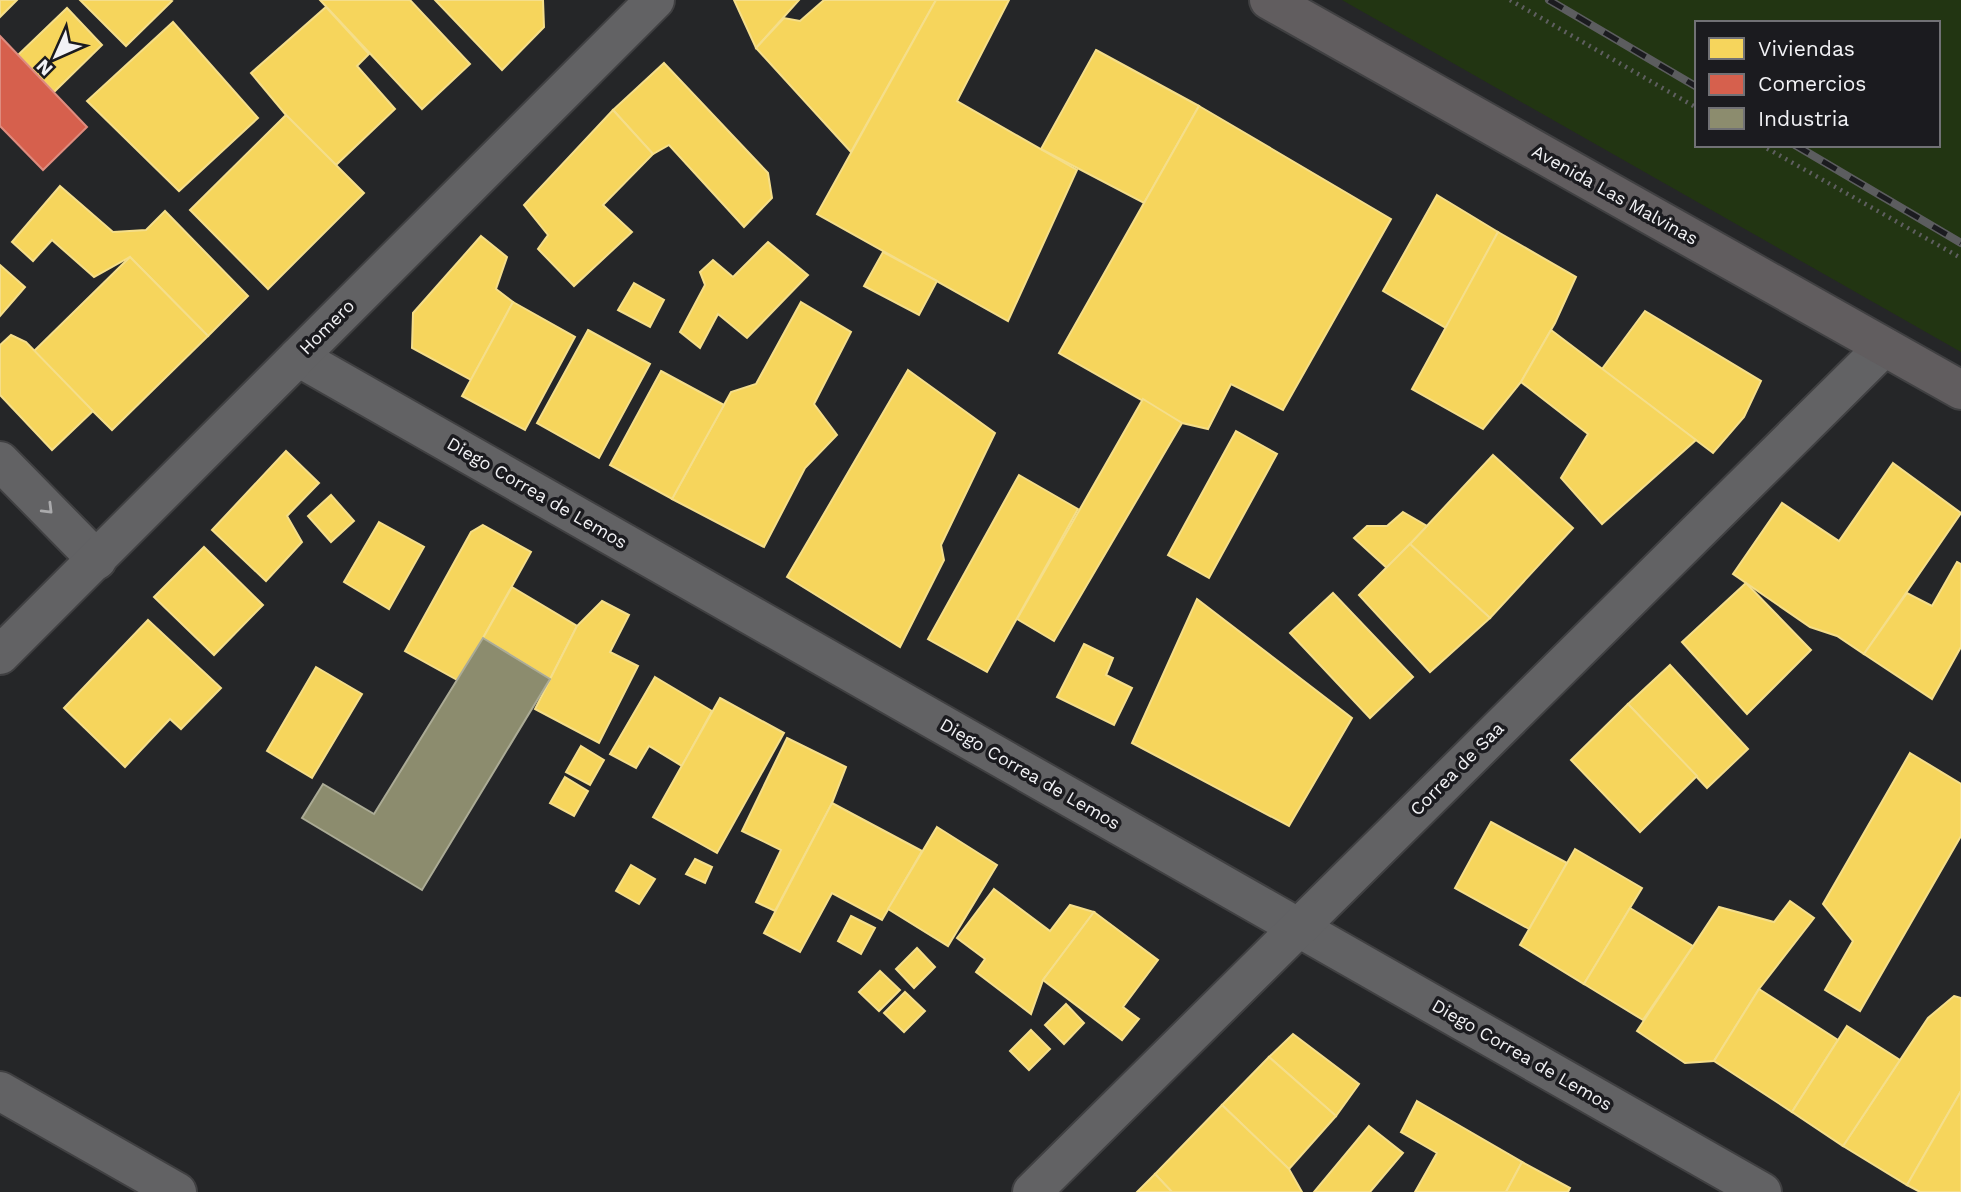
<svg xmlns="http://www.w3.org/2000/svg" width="1961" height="1192" viewBox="0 0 1961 1192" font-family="'Work Sans',sans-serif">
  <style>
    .green { fill: #223512; fill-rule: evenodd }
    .homes { fill: #f6d55c; stroke: #f5de8a; stroke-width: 2 }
    .shops { fill: #d6604d; stroke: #de8c7f; stroke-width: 2 }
    .industry { fill: #8c8c6e; stroke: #abab96; stroke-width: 2 }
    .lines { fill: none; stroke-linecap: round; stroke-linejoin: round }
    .street-casing { stroke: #404042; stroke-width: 42 }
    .secondary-casing { stroke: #404042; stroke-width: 42 }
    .path { stroke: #5f5f60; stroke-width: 4.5; stroke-dasharray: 2 5; stroke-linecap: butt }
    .street { stroke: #626264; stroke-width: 38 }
    .secondary { stroke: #615d5f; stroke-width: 38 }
    .rail-casing { stroke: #5c5d5f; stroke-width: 8 }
    .rail { stroke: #1b1b1f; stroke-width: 5; stroke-dasharray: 16; stroke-linecap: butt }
    .oneway { stroke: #aaaaac }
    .labels { text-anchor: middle; stroke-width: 7; stroke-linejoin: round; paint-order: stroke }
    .street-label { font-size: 18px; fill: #f2f2f5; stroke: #1b1b1f }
  </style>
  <rect width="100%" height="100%" fill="#252628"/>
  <path class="green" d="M1342,0H1961V352ZM1697,23H1938V145H1697Z"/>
  <g class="homes">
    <path d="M0,0H17L0,17Z"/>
    <path d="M80,0H170L172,1L126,46Z"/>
    <path d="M320,0H410L470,64L422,109Z"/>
    <path d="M435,0H543L544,27L502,70Z"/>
    <path d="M734,0H799L756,48Z"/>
    <path d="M824,0H936L851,152L756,48L784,18L800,21Z"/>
    <path d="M936,0H1009L957,101L1077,170L1008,321L817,214Z"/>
    <path d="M326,7L369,54L357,66L395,109L336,165L286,115L251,73Z"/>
    <path d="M67,8L102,45L54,92L18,55Z"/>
    <path d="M173,22L258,118L179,191L87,101Z"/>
    <path d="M1096,50L1199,106L1144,203L1041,149Z"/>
    <path d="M664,63L768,173L772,198L744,227L669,145L653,154L613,110Z"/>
    <path d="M1199,106L1391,219L1283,410L1231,384L1208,429L1182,423L1059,353Z"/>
    <path d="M613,110L653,154L603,205L632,232L574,286L538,249L548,235L524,205Z"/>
    <path d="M286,115L364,193L268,289L190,210Z"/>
    <path d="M60,186L113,232L146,230L165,211L248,296L208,336L130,257L94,277L52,240L33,261L12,242Z"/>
    <path d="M1437,195L1498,232L1446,328L1383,291Z"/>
    <path d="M1498,232L1576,277L1555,323L1521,382L1483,429L1412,389Z"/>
    <path d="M481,236L507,257L496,289L513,302L471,380L412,348L413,313Z"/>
    <path d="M768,242L808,275L747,338L718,314L700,348L680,332L705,285L700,272L713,260L733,277Z"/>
    <path d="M883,252L937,281L919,315L864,286Z"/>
    <path d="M130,257L208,336L112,430L33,352Z"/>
    <path d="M0,265L25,287L0,316Z"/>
    <path d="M634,283L664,300L650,327L618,310Z"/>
    <path d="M513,302L575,337L525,430L462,396Z"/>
    <path d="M801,302L851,332L814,404L837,435L805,468L764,547L672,499L731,392L756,384Z"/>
    <path d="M1645,311L1761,381L1744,417L1713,453L1602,369Z"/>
    <path d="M588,330L650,364L599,458L537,423Z"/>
    <path d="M1551,330L1696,440L1602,524L1561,478L1588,434L1521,382Z"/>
    <path d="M11,335L26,342L93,411L52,450L0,395V345Z"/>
    <path d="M908,370L995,433L941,545L944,560L900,647L787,577Z"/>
    <path d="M661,371L724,405L672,499L610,465Z"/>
    <path d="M1143,399L1182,423L1054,641L1017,619Z"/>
    <path d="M1236,431L1277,454L1209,578L1168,555Z"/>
    <path d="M286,451L319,483L287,516L302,542L266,581L212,530Z"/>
    <path d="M1493,455L1573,528L1490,618L1410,544Z"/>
    <path d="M1893,463L1961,513L1864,654L1837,636L1810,627L1733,574L1782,503L1839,541Z"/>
    <path d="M1019,475L1078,509L987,672L928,639Z"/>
    <path d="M331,495L354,521L331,542L308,516Z"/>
    <path d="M1403,512L1427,526L1387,568L1354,538L1367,526H1387Z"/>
    <path d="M379,522L424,547L389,609L344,582Z"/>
    <path d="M483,525L531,552L459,681L405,651L471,532Z"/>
    <path d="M1410,544L1490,618L1430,672L1359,595Z"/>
    <path d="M204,547L263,605L214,655L154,597Z"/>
    <path d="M1957,562L1961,564V647L1932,699L1864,654L1907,593L1932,606Z"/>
    <path d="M1746,583L1811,650L1747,714L1682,642Z"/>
    <path d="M512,587L577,626L550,679L483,638Z"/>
    <path d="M1333,593L1413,677L1370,718L1290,633Z"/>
    <path d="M1197,599L1352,718L1289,826L1132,743Z"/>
    <path d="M602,601L629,615L610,652L638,666L599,743L535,709L577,626Z"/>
    <path d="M148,620L221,688L181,729L170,719L125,767L64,708Z"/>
    <path d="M1084,644L1113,658L1106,675L1132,688L1114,725L1057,697Z"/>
    <path d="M1670,665L1748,749L1707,788L1628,704Z"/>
    <path d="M316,667L362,694L312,778L267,751Z"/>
    <path d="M655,677L712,711L682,766L649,746L636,768L610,754Z"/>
    <path d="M720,698L784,733L717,853L653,817Z"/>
    <path d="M1628,704L1697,776L1640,832L1571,760Z"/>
    <path d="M787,738L846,767L832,803L775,911L756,902L781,850L742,831Z"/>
    <path d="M581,746L604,760L590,785L566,772Z"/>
    <path d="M1910,753L1961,784V836L1860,1011L1825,990L1853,941L1823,904Z"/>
    <path d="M565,777L588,791L574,816L550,803Z"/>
    <path d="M832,803L922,851L882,920L832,893L800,952L764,933Z"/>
    <path d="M1491,822L1567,863L1529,929L1455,888Z"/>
    <path d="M937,827L997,865L948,946L888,909Z"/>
    <path d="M1575,849L1642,888L1584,984L1520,945Z"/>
    <path d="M695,859L712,867L705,883L686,874Z"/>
    <path d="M631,865L655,879L639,904L616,891Z"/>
    <path d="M994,889L1050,931L1070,905L1094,912L1043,980L1031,1014L976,972L985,959L957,938Z"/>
    <path d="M1790,901L1814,918L1759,989L1714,1061L1685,1063L1637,1031L1719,907L1774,922Z"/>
    <path d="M1630,908L1693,946L1643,1020L1584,984Z"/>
    <path d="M1094,912L1158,960L1123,1007L1139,1019L1122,1040L1043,980Z"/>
    <path d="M851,916L875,928L861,954L838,941Z"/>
    <path d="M917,948L935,967L914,988L896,969Z"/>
    <path d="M880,971L900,990L879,1011L859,992Z"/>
    <path d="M1759,989L1838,1040L1792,1112L1714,1061Z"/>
    <path d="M905,992L925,1011L904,1032L884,1013Z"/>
    <path d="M1954,996L1961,998V1091L1907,1185L1843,1146L1928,1018Z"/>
    <path d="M1066,1004L1084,1023L1064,1044L1045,1025Z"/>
    <path d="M1847,1026L1900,1060L1843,1146L1792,1112Z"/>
    <path d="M1031,1030L1050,1049L1029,1070L1010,1051Z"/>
    <path d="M1293,1034L1359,1084L1336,1116L1269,1057Z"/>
    <path d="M1269,1057L1336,1116L1289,1169L1222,1105Z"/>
    <path d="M1961,1091V1192H1920L1907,1185Z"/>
    <path d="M1417,1101L1522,1162L1506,1192H1415L1437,1153L1401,1132Z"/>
    <path d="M1222,1105L1289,1169L1302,1192H1172L1155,1174Z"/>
    <path d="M1369,1126L1403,1153L1370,1192H1314Z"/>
    <path d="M1522,1162L1570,1188L1568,1192H1506Z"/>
    <path d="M1155,1174L1172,1192H1137Z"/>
  </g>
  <path class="shops" d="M0,36L87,127L43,170L0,126Z"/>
  <path class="industry" d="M483,638L550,679L422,890L302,818L323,784L374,814Z"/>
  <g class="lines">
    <g class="street-casing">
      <g id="street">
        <path d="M298,357L1762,1192"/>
        <path d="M0,461L97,560"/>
        <path d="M0,655L655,0"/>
        <path d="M0,1091L177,1192"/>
        <path d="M1032,1192L1884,347"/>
      </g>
    </g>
    <g class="secondary-casing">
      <path id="secondary" d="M1269,0L1961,390"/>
    </g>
    <g class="path">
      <path d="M1510,0L1697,108"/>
      <path d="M1761,145L1961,258"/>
    </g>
    <use href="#street" class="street"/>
    <use href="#secondary" class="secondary"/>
    <g class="rail-casing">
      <g id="rail">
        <path d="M1549,0L1697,87"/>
        <path d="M1795,145L1961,243"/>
      </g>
    </g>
    <use href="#rail" class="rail"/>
  </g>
  <defs><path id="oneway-chevron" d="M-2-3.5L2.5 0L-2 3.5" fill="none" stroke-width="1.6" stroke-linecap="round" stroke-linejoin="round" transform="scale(1.75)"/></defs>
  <use class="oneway" href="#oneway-chevron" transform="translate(48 509) rotate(45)"/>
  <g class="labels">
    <g class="street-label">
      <text transform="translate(1615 195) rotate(29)" y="6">Avenida Las Malvinas</text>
      <text transform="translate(327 327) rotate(-45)" y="6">Homero</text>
      <text transform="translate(537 493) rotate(30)" y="6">Diego Correa de Lemos</text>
      <text transform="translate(1457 769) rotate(-45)" y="6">Correa de Saa</text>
      <text transform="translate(1030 774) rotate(30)" y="6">Diego Correa de Lemos</text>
      <text transform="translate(1522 1055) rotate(30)" y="6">Diego Correa de Lemos</text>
    </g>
  </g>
  <rect x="1695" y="21" width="245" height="126" fill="#1b1b1f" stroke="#717175" stroke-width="2"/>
  <rect x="1709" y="38" width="35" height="21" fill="#f6d55c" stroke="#717175" stroke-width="2"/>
  <text x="1758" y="56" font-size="21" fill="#f2f2f5">Viviendas</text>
  <rect x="1709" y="74" width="35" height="21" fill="#d6604d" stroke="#717175" stroke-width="2"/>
  <text x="1758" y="91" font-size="21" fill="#f2f2f5">Comercios</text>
  <rect x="1709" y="108" width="35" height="21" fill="#8c8c6e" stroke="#717175" stroke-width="2"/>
  <text x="1758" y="126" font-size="21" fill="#f2f2f5">Industria</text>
  <g transform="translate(56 56) rotate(225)" stroke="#1b1b1f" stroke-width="5" paint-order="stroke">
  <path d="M0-5L12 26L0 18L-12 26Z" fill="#f2f2f5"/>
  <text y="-10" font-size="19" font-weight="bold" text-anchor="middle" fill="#f2f2f5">N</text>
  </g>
</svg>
